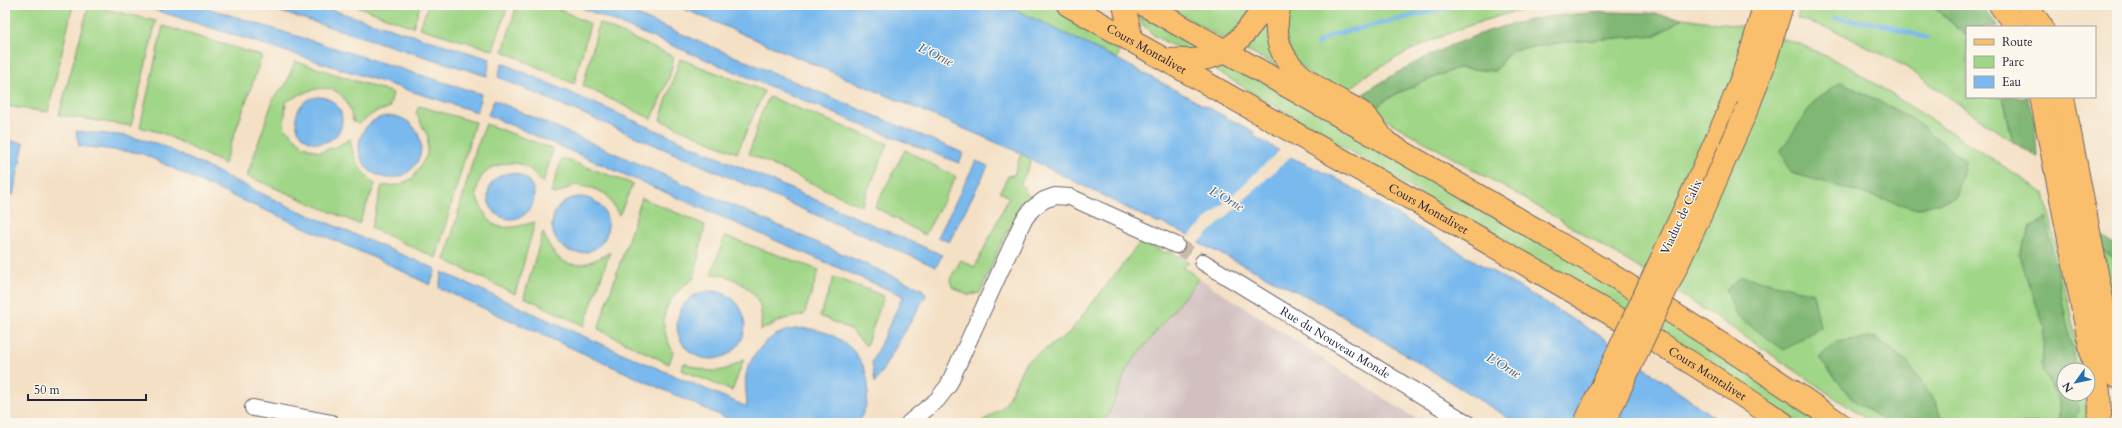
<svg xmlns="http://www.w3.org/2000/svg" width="2122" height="428" viewBox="0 0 2122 428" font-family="Cardo,serif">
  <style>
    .industrial { fill: #d2bfc0 }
    .green { fill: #a0d687; stroke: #617c61 }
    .forest { fill: #80b774; stroke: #516c58 }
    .water { fill: #79b9ed; stroke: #4e6e94 }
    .pier { fill: #f4e0c5 }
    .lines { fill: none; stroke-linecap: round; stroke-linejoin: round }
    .stream { stroke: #79b9ed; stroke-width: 4.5 }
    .street-tunnel { stroke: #cabaa9; stroke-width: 16; stroke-dasharray: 16 8; stroke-linecap: butt }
    .street-casing { stroke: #6c646b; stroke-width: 18 }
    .primary-casing { stroke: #6c646b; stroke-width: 24 }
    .highway-casing { stroke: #6c646b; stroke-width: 24 }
    .street { stroke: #fff; stroke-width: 16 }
    .primary { stroke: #f9bf6d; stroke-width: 22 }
    .highway { stroke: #f9bf6d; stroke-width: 22 }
    .highway-bridge-casing { stroke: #6c646b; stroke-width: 24; stroke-linecap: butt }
    .highway-bridge { stroke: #f9bf6d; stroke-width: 22 }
    .labels { text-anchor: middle; stroke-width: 3; stroke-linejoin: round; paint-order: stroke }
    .street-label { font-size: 12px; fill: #22223b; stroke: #fbf7ec }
    .water-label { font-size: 13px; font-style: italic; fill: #405779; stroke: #fbf7ec }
  </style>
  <rect width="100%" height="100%" fill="#fbf7ec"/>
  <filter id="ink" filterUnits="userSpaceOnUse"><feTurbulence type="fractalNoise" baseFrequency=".025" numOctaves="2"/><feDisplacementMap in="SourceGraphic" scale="8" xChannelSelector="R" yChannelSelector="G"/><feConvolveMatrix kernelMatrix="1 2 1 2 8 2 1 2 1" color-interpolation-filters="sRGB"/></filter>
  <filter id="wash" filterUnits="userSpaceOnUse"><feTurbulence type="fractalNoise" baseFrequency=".012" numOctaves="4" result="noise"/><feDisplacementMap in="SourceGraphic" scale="16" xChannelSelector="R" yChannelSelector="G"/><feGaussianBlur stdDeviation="0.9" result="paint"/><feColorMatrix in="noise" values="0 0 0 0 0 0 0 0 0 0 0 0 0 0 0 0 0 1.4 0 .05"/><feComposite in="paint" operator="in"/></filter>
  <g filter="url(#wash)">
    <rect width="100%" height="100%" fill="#f4e0c5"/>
    <path class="industrial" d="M1199,278L1422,423H1105L1128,367Z"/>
    <g class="green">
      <path d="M5,5H73L48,112L5,106Z"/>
      <path d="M89,5L156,21L131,126L59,115Z"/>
      <path d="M353,5H420L413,27Z"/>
      <path d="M428,5H508L493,50L420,28Z"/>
      <path d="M517,5H550L590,24L574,84L503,51Z"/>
      <path d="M1006,5H1053L1122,44L1117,59Z"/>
      <path d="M1164,5H1259L1227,41Z"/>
      <path d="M1286,5H1557C1507,9 1450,31 1405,53C1392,60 1378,68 1365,76C1359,81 1353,88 1346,90L1343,89L1340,91L1313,78L1290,54L1283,19Z"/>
      <path d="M1801,5H1931L1967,36V97H2003L2013,142L1903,65L1834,30L1797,18Z"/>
      <path d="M1133,6L1211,50L1188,54L1153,35L1143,25Z"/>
      <path d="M1268,13L1281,67L1240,48Z"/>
      <path d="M1683,18L1739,26L1800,44L1849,67L2045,193L2082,370H2064V394H2086V423H1872L1722,321L1634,265L1527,200L1372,112L1384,101L1400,92L1457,68L1495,71L1511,50L1567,42L1657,35Z"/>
      <path d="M599,23L674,57L669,78L652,119L583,86Z"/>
      <path d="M163,26L262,56L224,164L162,133L140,127Z"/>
      <path d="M680,59L764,91L737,153L660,120Z"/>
      <path d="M1225,59L1554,247L1824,423H1800L1764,400L1207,65Z"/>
      <path d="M295,61L393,93L389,108L375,112L359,124L353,121C344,78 317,84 286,102L284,127L304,146L319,152L336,147L350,139C354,161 359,169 375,184L359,224L247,176L274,97L286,84Z"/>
      <path d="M769,97L888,144L861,206L749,154L761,114Z"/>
      <path d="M419,106L475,122L436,258L371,228L382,186L399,185L413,178L427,155L428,137L416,113Z"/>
      <path d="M486,124L553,149L543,183C538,178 533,171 527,167C511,158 486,165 478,183C477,187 477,192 476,196C480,204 485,217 492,223C503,232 523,225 535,222L515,294L445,260L476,149Z"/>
      <path d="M905,150L956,177L925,235L875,207Z"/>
      <path d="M1021,153L1032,160L1021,183L1031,200C1006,224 994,261 980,293L968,295L952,287L950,279L961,260L975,267L1009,197L1000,192L1008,176L1014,175Z"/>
      <path d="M562,158L633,184L619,215L606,194L592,188L575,185L556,194L551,193Z"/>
      <path d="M642,198L705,225L694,278C664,300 655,318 673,352L669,364L598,329Z"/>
      <path d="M543,232C557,270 578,272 610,252L584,326L524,297Z"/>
      <path d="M725,236L819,270L804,315L784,319L761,330C761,324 762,317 761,311C758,289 731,274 711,274Z"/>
      <path d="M1141,241L1166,253L1169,251L1189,262L1183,267L1199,278L1128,367L1105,423H981L1005,405L1025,363L1069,333Z"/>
      <path d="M2102,250L2117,261V321Z"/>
      <path d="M834,277L884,296L866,346L850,329L820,316Z"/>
      <path d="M744,359L732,391L682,370L684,363C712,373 718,376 744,359Z"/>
    </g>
    <g class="forest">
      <path d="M1931,5H1981L1999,27H1967V36Z"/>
      <path d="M1604,12L1647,13L1683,18L1657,35L1567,42L1511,50L1495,71L1457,68L1400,92L1384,101L1372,112L1356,99C1405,65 1458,38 1516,23C1544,16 1574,14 1604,12Z"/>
      <path d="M1842,82L1911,118L1966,161L1956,198L1917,209L1791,173L1781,150L1816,99Z"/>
      <path d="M2003,97H2027L2035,123L2037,157L2013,142Z"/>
      <path d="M2046,218L2073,354L2075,370H2064V394H2078L2079,410L2075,423H2059V401L2042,370L2044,326L2019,255L2030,227Z"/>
      <path d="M2099,234L2117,247V261L2102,250Z"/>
      <path d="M1742,276L1813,293L1820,327L1784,350L1737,316L1726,290Z"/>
      <path d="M1875,337L1906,361L1935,401L1943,423H1887L1852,399L1819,358L1836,342Z"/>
    </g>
    <g class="water">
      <path d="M139,5H198L481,94L477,112Z"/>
      <path d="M259,5H316L490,59L487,76Z"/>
      <path d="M575,5H613L963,153L959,163L865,126Z"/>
      <path d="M675,5H1006L1117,59L1254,132L1252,135L1292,158L1334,177L1599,335L1722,423H1517L1324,305L1199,243L1189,235L1159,222V224L1032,160L1021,153Z"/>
      <path d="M502,63L942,255L936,267L498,77Z"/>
      <circle cx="319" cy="120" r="23"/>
      <path d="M494,100L922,289L926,295L875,383L872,362L903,296L488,115Z"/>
      <circle cx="390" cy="147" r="31"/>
      <path d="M76,131L127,136L159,144L290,207L436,269L430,285L384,262L214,188L141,153L79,146Z"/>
      <path d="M5,140L24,143L13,195L5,194Z"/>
      <path d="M976,161L988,166L949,242L938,237Z"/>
      <circle cx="511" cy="196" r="23"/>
      <circle cx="580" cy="225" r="28"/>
      <path d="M442,272L592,340L747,407C747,394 743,381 748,368C781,286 904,345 858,423H737L439,288Z"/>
      <circle cx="711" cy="325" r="34"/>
    </g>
    <path class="pier" d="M1281,149L1292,155L1197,244L1188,237Z"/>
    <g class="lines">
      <g class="stream">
        <path d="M1834,18L1881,24L1927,38"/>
        <path d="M1317,44L1332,35L1458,5"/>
      </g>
    </g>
  </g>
  <g filter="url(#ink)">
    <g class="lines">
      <path class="street-tunnel" d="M1176,245L1203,262"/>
      <g class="street-casing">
        <g id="street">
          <path id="s1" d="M1203,262L1467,423"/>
          <path d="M253,408L332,423"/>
          <path d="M909,423L937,400L948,386L1023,221L1032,209L1044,200L1055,196L1070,197L1176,245"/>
        </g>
      </g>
      <g class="primary-casing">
        <g id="primary">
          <path id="s2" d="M1068,5C1194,75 1319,147 1445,218C1559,284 1674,348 1783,423"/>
          <path d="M1144,5C1379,139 1617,268 1839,423"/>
        </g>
      </g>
      <g class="highway-casing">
        <g id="highway">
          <path d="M1124,5L1132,41"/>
          <path d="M1280,5C1266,53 1297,77 1335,98C1344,103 1354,107 1362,113C1371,121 1378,133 1386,142"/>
          <path d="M2000,5L2016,27"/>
          <path d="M2027,5L2042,27"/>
          <path d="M1166,60C1178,59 1189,61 1201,59C1232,56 1249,28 1266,5"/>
          <path d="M2041,97L2099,392L2100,414L2097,423"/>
          <path d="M2063,97L2117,377"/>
          <path d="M1748,107L1764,65L1782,5"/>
          <path d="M1686,206C1716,141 1748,75 1764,5"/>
        </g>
      </g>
      <use href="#street" class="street"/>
      <use href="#primary" class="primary"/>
      <use href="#highway" class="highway"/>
      <g class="highway-bridge-casing">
        <g id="highway-bridge">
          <path d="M1585,423L1686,206"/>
          <path d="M1604,423L1701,214L1748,107"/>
        </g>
      </g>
      <use href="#highway-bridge" class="highway-bridge"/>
    </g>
  </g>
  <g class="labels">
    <g class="street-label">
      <text dy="4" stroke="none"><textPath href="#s2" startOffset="90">Cours Montalivet</textPath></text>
      <text dy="4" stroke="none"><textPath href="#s2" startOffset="414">Cours Montalivet</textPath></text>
      <text transform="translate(1681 217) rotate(-65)" y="4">Viaduc de Calix</text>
      <text dy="4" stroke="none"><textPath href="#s1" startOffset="155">Rue du Nouveau Monde</textPath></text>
      <text dy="4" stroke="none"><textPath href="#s2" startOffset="738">Cours Montalivet</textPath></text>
    </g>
    <g class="water-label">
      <text transform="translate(936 54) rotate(25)" y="5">L'Orne</text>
      <text transform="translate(1227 198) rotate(29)" y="5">L'Orne</text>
      <text transform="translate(1504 365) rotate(30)" y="5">L'Orne</text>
    </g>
  </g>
  <rect width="2122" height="428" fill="none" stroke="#fbf7ec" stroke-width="20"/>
  <rect x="1966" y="26" width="130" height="72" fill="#fbf7ec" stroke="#a4a2a5"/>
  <rect x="1974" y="39" width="20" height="6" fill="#f9bf6d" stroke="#a4a2a5"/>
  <text x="2002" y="46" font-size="12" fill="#22223b">Route</text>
  <rect x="1974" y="56" width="20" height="12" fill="#a0d687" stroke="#a4a2a5"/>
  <text x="2002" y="66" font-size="12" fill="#22223b">Parc</text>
  <rect x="1974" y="76" width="20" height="12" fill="#79b9ed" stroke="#a4a2a5"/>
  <text x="2002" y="86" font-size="12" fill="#22223b">Eau</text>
  <g transform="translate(2076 382) rotate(237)"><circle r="19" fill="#fbf7ec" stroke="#a4a2a5"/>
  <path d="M0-3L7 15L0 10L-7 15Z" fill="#1f6fb2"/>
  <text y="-6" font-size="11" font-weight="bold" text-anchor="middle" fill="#22223b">N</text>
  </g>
  <path d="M28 394v6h118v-6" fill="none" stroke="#22223b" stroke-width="2"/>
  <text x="34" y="394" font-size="12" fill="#22223b" stroke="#fbf7ec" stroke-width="3" paint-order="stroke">50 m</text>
</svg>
